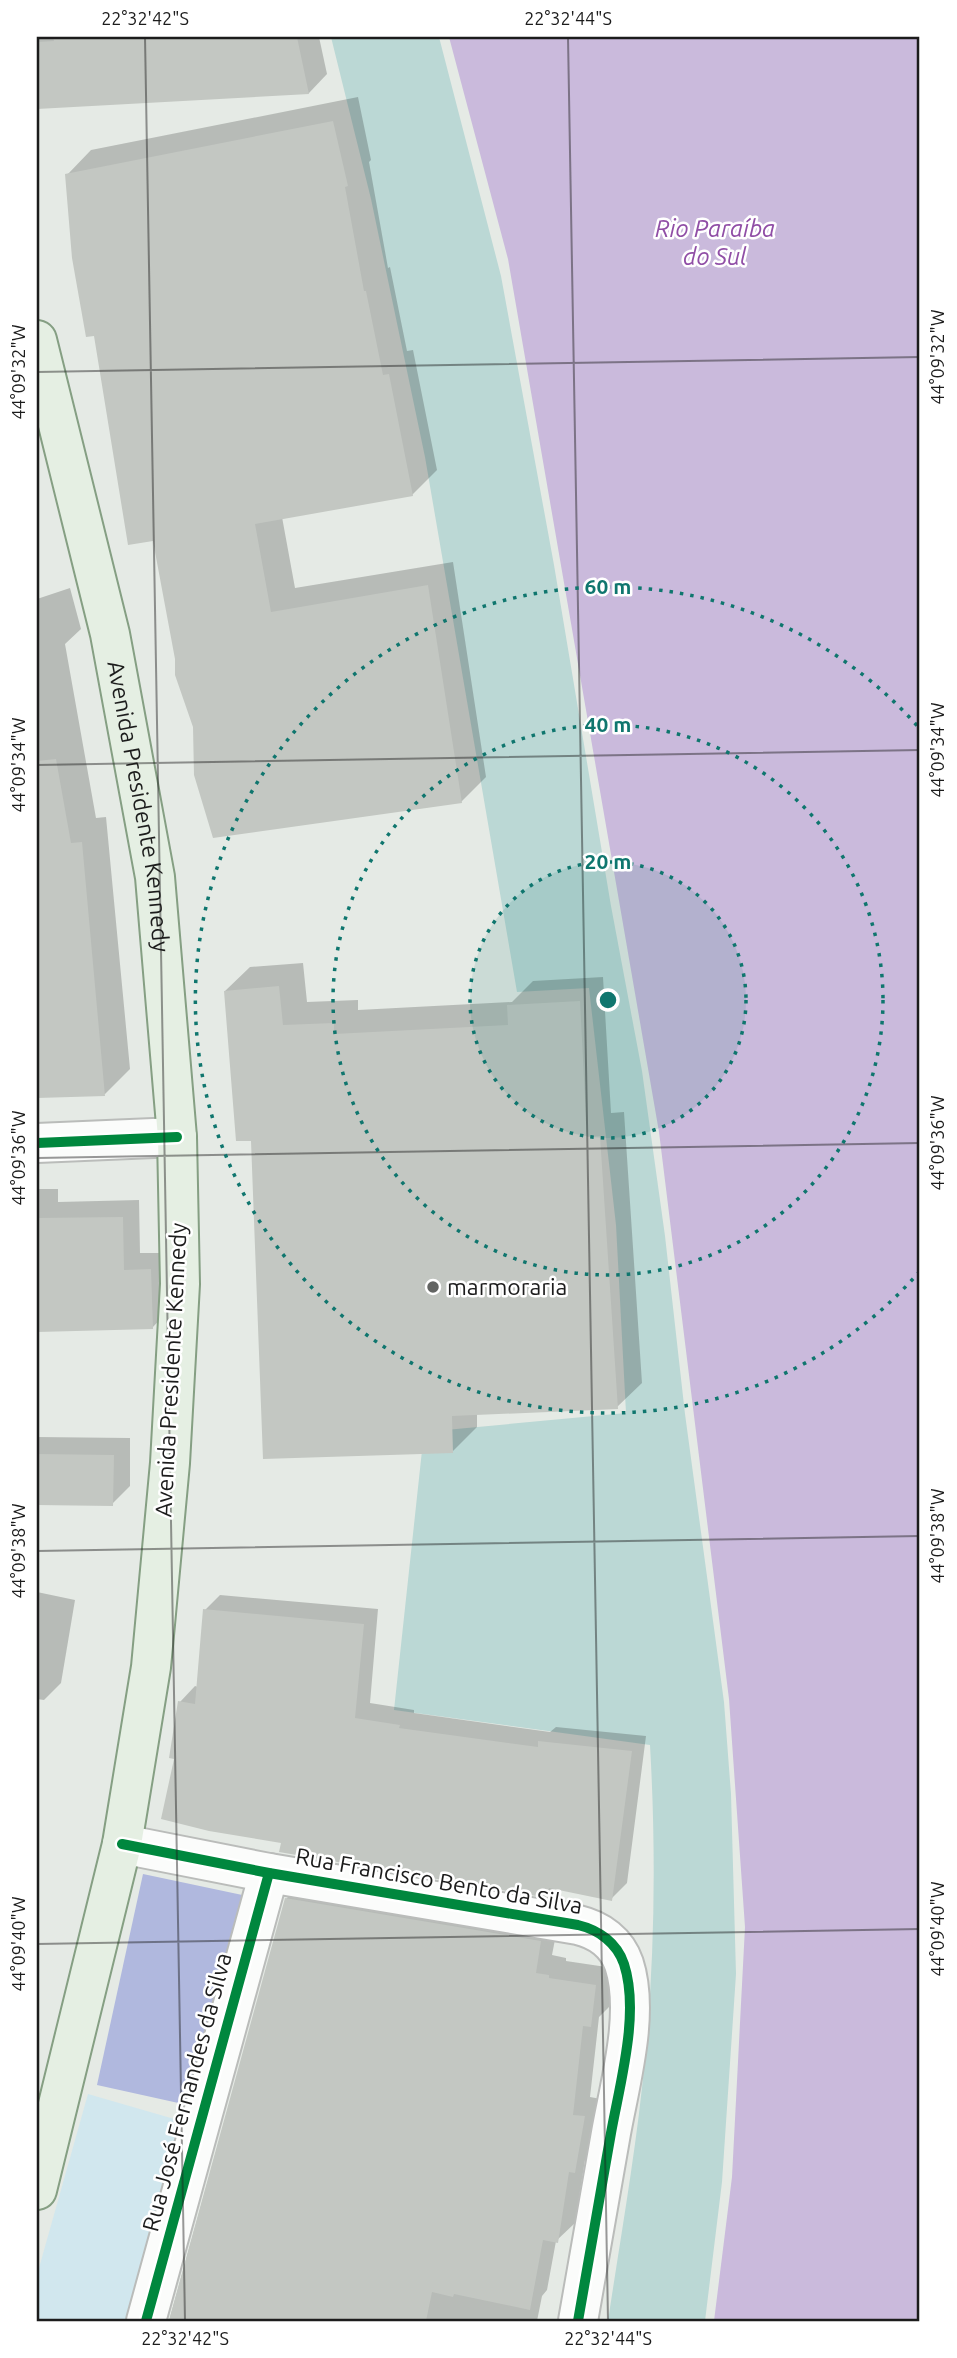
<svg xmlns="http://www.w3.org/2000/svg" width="957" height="2358" viewBox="0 0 957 2358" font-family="Ubuntu,sans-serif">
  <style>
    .forest { fill: #bbd8d5 }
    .park { fill: #d1e7ee }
    .pitch { fill: #b0b8de }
    .water { fill: #cabadc }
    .shadow { fill: #0003 }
    .building { fill: #c3c7c2 }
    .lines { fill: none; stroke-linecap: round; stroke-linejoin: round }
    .minor-casing { stroke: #babcba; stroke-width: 42 }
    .major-casing { stroke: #859f83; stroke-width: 42 }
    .minor { stroke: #fbfcfb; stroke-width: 38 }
    .major { stroke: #e5efe3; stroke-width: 38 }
    .cycleway-casing { stroke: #fff; stroke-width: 15 }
    .cycleway { stroke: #00873e; stroke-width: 10 }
    .ticks { fill: none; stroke: #1c1c1c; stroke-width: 2; stroke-opacity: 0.45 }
    .ring { fill: none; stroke: #0f766e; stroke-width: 3.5; stroke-dasharray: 3.5 7 }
    .poi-dot { fill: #626462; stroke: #fff; stroke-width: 2.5 }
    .labels { text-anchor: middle; stroke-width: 5; stroke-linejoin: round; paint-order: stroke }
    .street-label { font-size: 23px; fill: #1c1c1c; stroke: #fff }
    .poi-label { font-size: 23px; fill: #1c1c1c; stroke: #fff; text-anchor: start }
    .water-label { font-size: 24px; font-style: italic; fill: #904ea6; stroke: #fff }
    .centre { fill: #0f766e; stroke: #fff; stroke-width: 3.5 }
    .ring-label { font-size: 21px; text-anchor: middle; font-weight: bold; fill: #0f766e; stroke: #fff; stroke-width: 5; stroke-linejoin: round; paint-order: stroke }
    .neatline { fill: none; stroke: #1c1c1c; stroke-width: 2.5 }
    .ticks-label { font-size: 18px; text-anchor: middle; fill: #1c1c1c }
  </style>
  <rect width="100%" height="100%" fill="#e5eae5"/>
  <path class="forest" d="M331,37H439L501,276L554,565L611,906L642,1071L665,1236L685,1414L724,1702L731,1794L736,1974L722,2182L705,2321H608C621,2234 637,2146 645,2058C655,1954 656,1850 650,1745L394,1710L424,1432L626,1413L616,1225L589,988L517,992L425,457L371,199Z"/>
  <path class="park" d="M88,2094L195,2125L140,2321H37V2275Z"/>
  <path class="pitch" d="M143,1874L247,1896L201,2108L97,2085Z"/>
  <path class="water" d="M449,37H920V2321H714L732,2177L745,1927L729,1699L659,1132L508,259Z"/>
  <g class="shadow">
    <path d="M37,37H319L327,74L309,93L37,107Z"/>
    <path d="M358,97L371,160L369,162L388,268L390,267L407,351L413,350L437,470L412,495L282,517L295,588L453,562L486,777L461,802L195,726L154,539L95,334L67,175L91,150Z"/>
    <path d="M70,588L81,629L65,644L96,818L106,817L130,1069L105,1094L37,1097V599Z"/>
    <path d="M303,963L307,1002L358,1000V1010L512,1002L533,981L603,977L611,1113L624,1112L642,1383L617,1407L477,1413V1427L453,1451L253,1139L225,991L250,967Z"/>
    <path d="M37,1189H58V1202L139,1200L140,1253H168L169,1310L152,1328L37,1330Z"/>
    <path d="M37,1437L130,1438V1486L112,1504L37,1503Z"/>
    <path d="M37,1592L75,1600L61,1683L44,1700L37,1699Z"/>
    <path d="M220,1595L378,1609L370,1703L414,1710V1713L550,1732L556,1727L646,1736L627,1883L611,1899L556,1887L547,1896L283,1842L176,1757L180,1702L195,1686L198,1687L205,1610Z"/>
    <path d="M304,1881L558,1924L552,1955L566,1958V1961L613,1968L609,2007L599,2017L590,2097L601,2099L592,2153L585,2160L575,2223L556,2241L547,2290L542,2296L537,2321H169L286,1899Z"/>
  </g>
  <g class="building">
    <path d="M53,37H297L309,94L37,109V42L54,41Z"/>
    <path d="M333,121L348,186L345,187L364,291H366L383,375L389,374L413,496L255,524L271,612L428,585L462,803L213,838L194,775L193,727L175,675V659L153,541L128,545L94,336L86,337L72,258L65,174Z"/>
    <path d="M56,759L71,843L82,842L105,1096L37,1098V761Z"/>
    <path d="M279,986L283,1025L334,1023V1034L508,1025L507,1005L580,1001L587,1137L600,1136L618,1409L452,1416L453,1453L263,1459L251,1141H236L224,991Z"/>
    <path d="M123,1217L124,1270L151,1269L153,1329L37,1332V1218Z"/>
    <path d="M37,1454L114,1455L113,1506L37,1505Z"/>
    <path d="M203,1609L364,1624L355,1718L400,1725L399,1728L538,1747V1741L632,1751L612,1901L549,1888L548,1898L279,1852L281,1843L209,1831L161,1819L174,1759L169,1758L178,1701L195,1704Z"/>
    <path d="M285,1898L541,1941L536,1973L549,1975V1978L596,1985L591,2027L583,2026L573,2115L585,2116L575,2173L569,2172L558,2243L543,2240L530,2310L454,2294L453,2297L432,2292L426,2321H169Z"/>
  </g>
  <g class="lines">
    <g class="minor-casing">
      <g id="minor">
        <path d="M37,1143L177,1137"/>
        <path d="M122,1844L269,1873L578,1925C599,1930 617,1943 624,1964C640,2013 620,2083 611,2133C600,2196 589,2258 578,2321"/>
        <path d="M146,2321L269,1873"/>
      </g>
    </g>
    <g class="major-casing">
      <g id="major">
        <path id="s1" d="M37,340L110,634L155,877L177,1137L180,1284L170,1463L151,1667L122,1844L37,2190"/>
      </g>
    </g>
    <use href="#minor" class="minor"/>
    <use href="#major" class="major"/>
    <g class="cycleway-casing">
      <g id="cycleway">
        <path d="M37,1143L177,1137"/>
        <path d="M122,1844L269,1873L578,1925C599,1930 617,1943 624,1964C640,2013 620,2083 611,2133C600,2196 589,2258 578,2321"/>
        <path d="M146,2321L269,1873"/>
      </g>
    </g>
    <use href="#cycleway" class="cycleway"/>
  </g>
  <path class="ticks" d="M145,37L185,2321M568,37L608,2321M37,372L920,357M37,765L920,750M37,1158L920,1143M37,1551L920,1536M37,1944L920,1929"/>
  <circle cx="608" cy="1000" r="138" fill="#0f766e" fill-opacity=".12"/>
  <g class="ring">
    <circle cx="608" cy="1000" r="138"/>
    <circle cx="608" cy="1000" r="275"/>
    <path d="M920 1271A413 413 0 1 1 920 729"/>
  </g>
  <circle class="poi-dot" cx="433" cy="1287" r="7"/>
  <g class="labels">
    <g class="street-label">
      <text dy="8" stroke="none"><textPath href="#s1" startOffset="478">Avenida Presidente Kennedy</textPath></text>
      <text transform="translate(171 1370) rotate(-87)" y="8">Avenida Presidente Kennedy</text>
      <text transform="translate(439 1881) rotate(10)" y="8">Rua Francisco Bento da Silva</text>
      <text transform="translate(187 2092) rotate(-75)" y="8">Rua José Fernandes da Silva</text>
    </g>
    <g class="poi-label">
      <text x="447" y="1295">marmoraria</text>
    </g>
    <g class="water-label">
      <text x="715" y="237">Rio Paraíba<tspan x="715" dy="28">do Sul</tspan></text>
    </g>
  </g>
  <circle cx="608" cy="1000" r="10" class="centre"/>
  <g class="ring-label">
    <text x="608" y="594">60 m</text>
    <text x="608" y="732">40 m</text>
    <text x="608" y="869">20 m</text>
  </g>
  <rect width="957" height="2358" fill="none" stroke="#ffffff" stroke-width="77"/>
  <rect x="38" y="38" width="880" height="2282" class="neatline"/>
  <g class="ticks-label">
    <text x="145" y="25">22°32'42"S</text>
    <text x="568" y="25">22°32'44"S</text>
    <text transform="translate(938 357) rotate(-90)" y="6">44°09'32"W</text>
    <text transform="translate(19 372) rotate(-90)" y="6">44°09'32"W</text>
    <text transform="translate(938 750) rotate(-90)" y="6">44°09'34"W</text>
    <text transform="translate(19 765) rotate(-90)" y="6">44°09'34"W</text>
    <text transform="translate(938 1143) rotate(-90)" y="6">44°09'36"W</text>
    <text transform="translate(19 1158) rotate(-90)" y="6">44°09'36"W</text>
    <text transform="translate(938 1536) rotate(-90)" y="6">44°09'38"W</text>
    <text transform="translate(19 1551) rotate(-90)" y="6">44°09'38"W</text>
    <text transform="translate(938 1929) rotate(-90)" y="6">44°09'40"W</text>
    <text transform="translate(19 1944) rotate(-90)" y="6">44°09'40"W</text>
    <text x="185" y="2345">22°32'42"S</text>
    <text x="608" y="2345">22°32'44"S</text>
  </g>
</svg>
